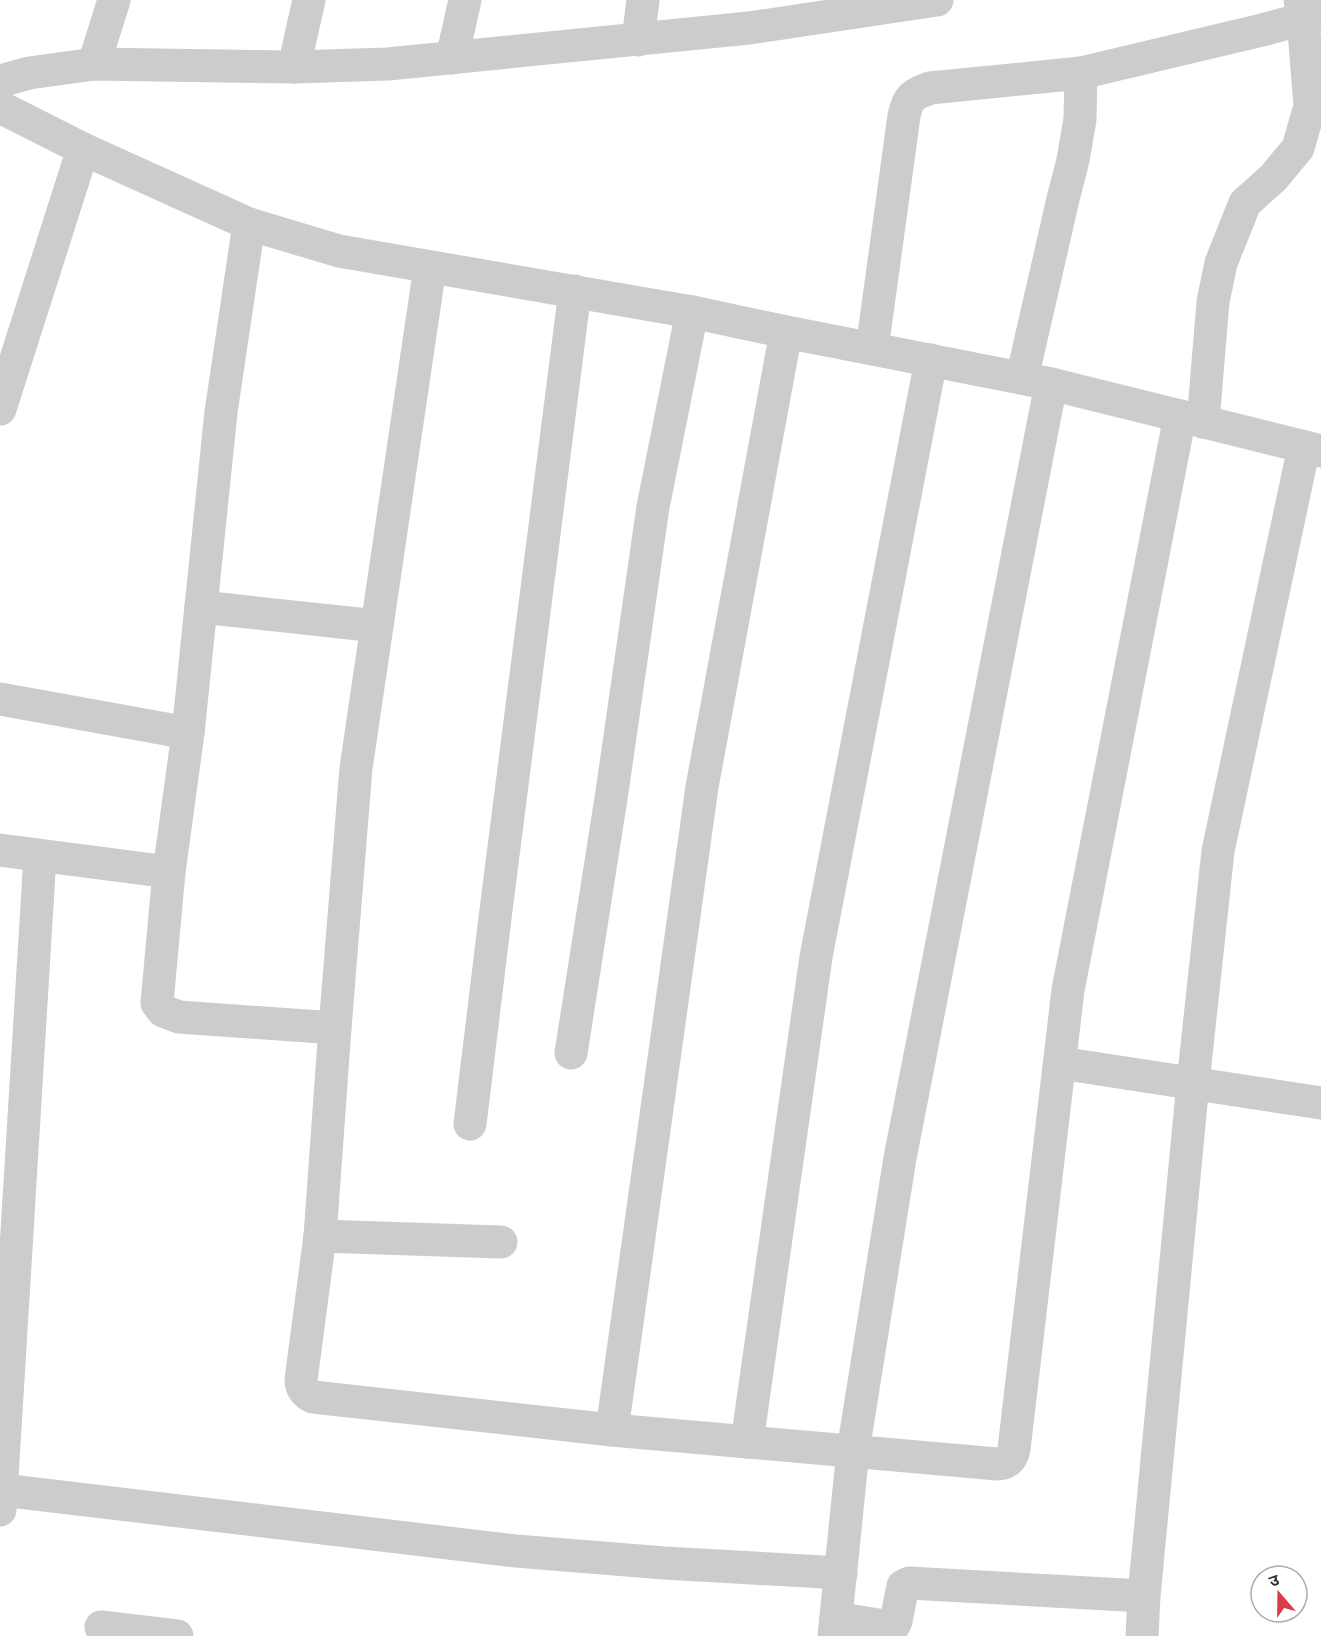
<svg xmlns="http://www.w3.org/2000/svg" width="1321" height="1636" viewBox="0 0 1321 1636" font-family="Commissioner,'Noto Sans Devanagari',sans-serif">
  <style>
    .lines { fill: none; stroke-linecap: round; stroke-linejoin: round }
    .minor { stroke: #ccc; stroke-width: 33 }
  </style>
  <rect width="100%" height="100%" fill="#fff"/>
  <g class="lines">
    <g class="minor">
      <path d="M638,40L643,0"/>
      <path d="M452,58L465,0"/>
      <path d="M94,64L114,0"/>
      <path d="M294,67L309,0"/>
      <path d="M0,81L29,73L94,64L294,67L388,64L749,28L937,0"/>
      <path d="M0,107L83,149L249,224L339,251L692,312L786,332L1051,384L1321,451"/>
      <path d="M249,224L221,412L188,733L169,872L157,1003L163,1011L179,1017L335,1028"/>
      <path d="M430,267L356,768L335,1028L320,1236L301,1380C301,1388 306,1394 313,1397L612,1430L997,1464C1007,1464 1012,1459 1014,1449L1068,990L1180,416"/>
      <path d="M872,349L904,116C908,97 912,95 930,88L1081,73L1262,30L1321,14"/>
      <path d="M1022,378L1063,199L1073,160L1080,119L1081,73"/>
      <path d="M0,409L83,149"/>
      <path d="M1203,422L1213,302L1221,263L1245,203L1273,178L1298,148L1310,106L1303,18L1300,0"/>
      <path d="M201,607L377,626"/>
      <path d="M0,699L188,733"/>
      <path d="M0,850L169,872"/>
      <path d="M571,1053L612,792L653,507L692,312"/>
      <path d="M1060,1063L1321,1103"/>
      <path d="M470,1124L496,910L575,291"/>
      <path d="M320,1236L501,1242"/>
      <path d="M612,1430L702,787L786,332"/>
      <path d="M747,1442L816,957L931,360"/>
      <path d="M2,1490L516,1551L664,1563L841,1573"/>
      <path d="M0,1510L40,856"/>
      <path d="M836,1618L884,1626L894,1625L896,1621L903,1586L909,1583L1144,1596"/>
      <path d="M101,1627L177,1636"/>
      <path d="M834,1636L853,1451L900,1158L1051,384"/>
      <path d="M1142,1636L1144,1596L1193,1083L1218,851L1304,447"/>
    </g>
  </g>
  <g transform="translate(1279 1594) rotate(340)"><circle r="28" fill="#ffffff" stroke="#acacac" stroke-width="1.5"/>
  <path d="M0-4.5L10 22L0 15L-10 22Z" fill="#d83e48"/>
  <text y="-9" font-size="16" font-weight="bold" text-anchor="middle" fill="#2f2f2f">उ</text>
  </g>
</svg>
